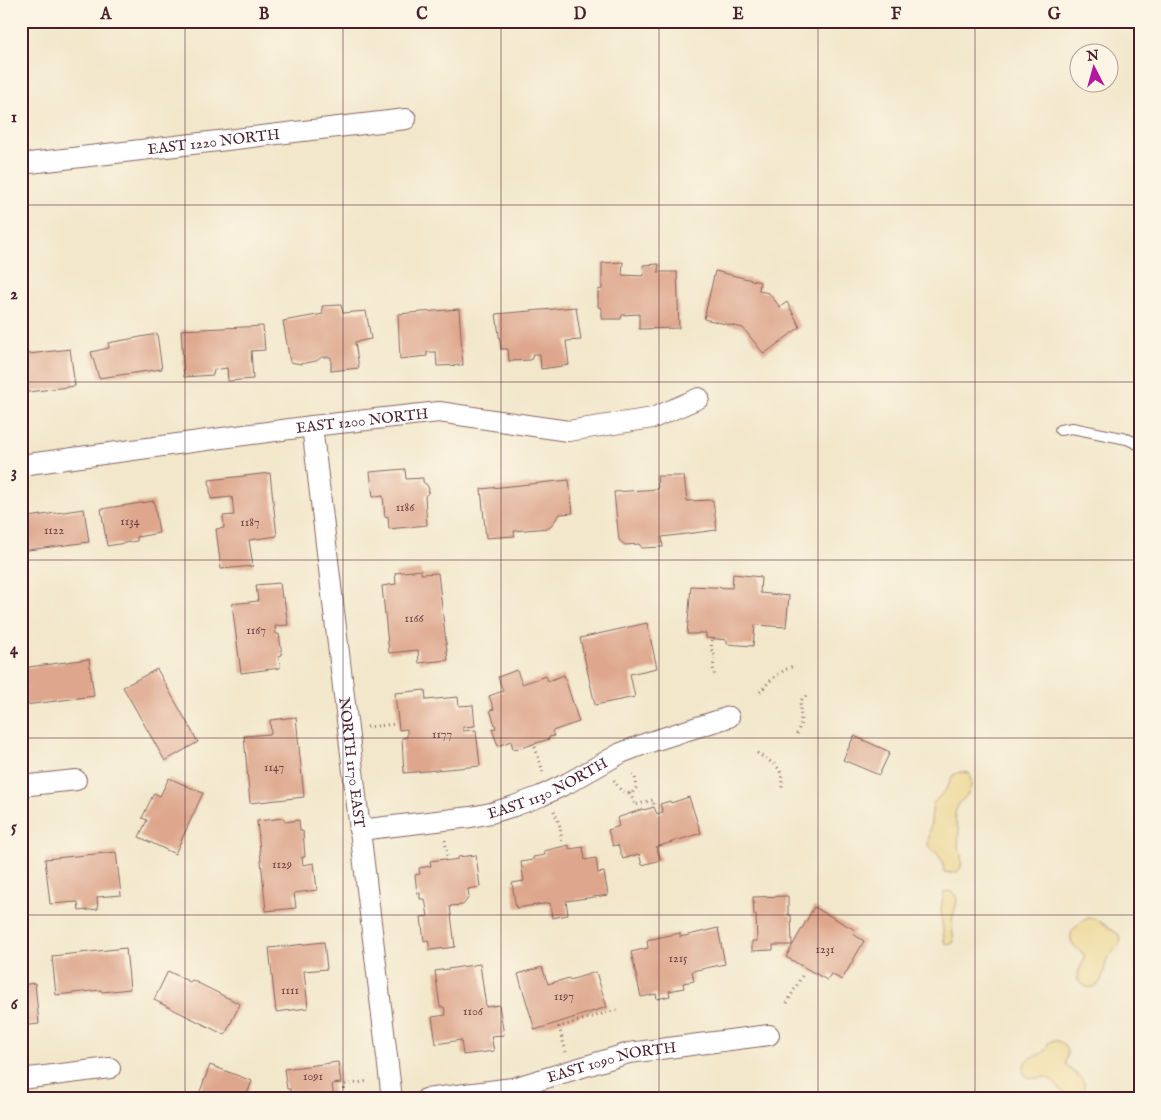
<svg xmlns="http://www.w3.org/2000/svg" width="1161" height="1120" viewBox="0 0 1161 1120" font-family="'IM FELL English',serif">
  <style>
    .sand { fill: #eeda9e; stroke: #9c7c64 }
    .building { fill: #dea78d }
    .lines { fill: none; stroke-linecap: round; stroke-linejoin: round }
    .service-casing { stroke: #856563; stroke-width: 12 }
    .minor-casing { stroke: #856563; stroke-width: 22 }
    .path { stroke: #856563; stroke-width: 3; stroke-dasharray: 1 4; stroke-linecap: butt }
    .service { stroke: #fff; stroke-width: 10 }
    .minor { stroke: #fff; stroke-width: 20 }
    .grid { fill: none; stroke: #4a1f2b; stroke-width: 1; stroke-opacity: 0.55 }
    .labels { text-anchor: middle; stroke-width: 4; stroke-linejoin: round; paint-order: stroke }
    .number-label { font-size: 12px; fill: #6f4144 }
    .street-label { font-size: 15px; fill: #4a1f2b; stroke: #fcf5e5 }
    .neatline { fill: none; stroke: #4a1f2b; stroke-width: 2 }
    .grid-label { font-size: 16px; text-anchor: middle; font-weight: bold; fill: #4a1f2b }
  </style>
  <rect width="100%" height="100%" fill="#fcf5e5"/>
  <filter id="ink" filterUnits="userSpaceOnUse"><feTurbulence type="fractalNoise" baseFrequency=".02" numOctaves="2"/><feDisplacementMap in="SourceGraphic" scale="10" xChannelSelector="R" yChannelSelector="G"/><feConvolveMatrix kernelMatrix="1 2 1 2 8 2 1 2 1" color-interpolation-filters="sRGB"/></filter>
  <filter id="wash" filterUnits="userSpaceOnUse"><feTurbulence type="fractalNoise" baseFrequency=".0096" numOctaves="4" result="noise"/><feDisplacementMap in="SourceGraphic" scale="20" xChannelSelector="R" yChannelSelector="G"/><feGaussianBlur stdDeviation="1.12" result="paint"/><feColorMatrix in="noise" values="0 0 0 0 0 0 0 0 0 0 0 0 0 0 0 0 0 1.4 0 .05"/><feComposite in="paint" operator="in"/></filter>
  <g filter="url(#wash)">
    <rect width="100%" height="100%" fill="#f2e7cb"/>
    <g class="sand">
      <path d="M960,772L969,773C978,796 957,797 955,814C954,821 958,826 959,833C959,837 958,841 958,845C958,849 961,852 961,856C964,871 957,875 944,872C943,859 939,854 928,846L933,803L947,788L953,775Z"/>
      <path d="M949,891L956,895C958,903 955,908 953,916C951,924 953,934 954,942L949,945L944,942L941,909L944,892Z"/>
      <path d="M1088,918H1094L1099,921L1118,934L1121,939C1119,948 1113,950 1108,958C1103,967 1105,980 1096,986C1089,990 1084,986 1078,981V973L1084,959V954C1080,951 1075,947 1072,943C1066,931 1080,923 1088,918Z"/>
      <path d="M1054,1040C1062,1042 1068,1047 1067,1056C1067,1060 1065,1059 1066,1063C1068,1071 1087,1078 1084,1087C1083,1090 1079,1093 1076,1095C1062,1100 1058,1083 1048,1078C1041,1075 1032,1082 1026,1076C1023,1073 1023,1069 1024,1065C1026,1057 1036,1057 1042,1053C1046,1050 1047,1046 1048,1043Z"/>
    </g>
    <g id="blocks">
      <g class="building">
        <path d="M623,262L622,275L644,276L643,265L659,264L658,272H677L679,328L639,329V314L622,315L621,319H602V308L598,307V290L602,289V263Z"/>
        <path d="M715,271L760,282L759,291L769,293L780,307L787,302L800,327L764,354L743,328L704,319Z"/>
        <path d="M341,305L343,313L366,311L371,339L355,342L359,368L331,371V357H322L316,361L301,364L290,362L283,321L323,314L322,306Z"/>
        <path d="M576,307L581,340L566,341L569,365L541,369L540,354H533L531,360L509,361L508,349H501L496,314Z"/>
        <path d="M459,309L463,365L437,366L436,352H427V356L400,359L398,314Z"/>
        <path d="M263,326L265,350L251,351L253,379L228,381L227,368L214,370L213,375L184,377L181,330Z"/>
        <path d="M157,334L162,369L99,378L91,352L109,348L108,343Z"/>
        <path d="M70,349L75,386L21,393V355Z"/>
        <path d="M405,469L406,479L423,478V482L427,485L429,489L428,493L425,496L427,525L389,529L388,516L385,517L383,496L373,497L370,472Z"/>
        <path d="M270,473L277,536L249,540L253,566L221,569L216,529L224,528L223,516L234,515L232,497L211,499L209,480Z"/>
        <path d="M657,476H684L687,501L713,500L717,530L662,537L663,547L642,548L639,544L625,545L619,540L614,492L658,489Z"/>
        <path d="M569,480L573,513L560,514L549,528L514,531L515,536L486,538L481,489Z"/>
        <path d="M154,501L159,533L137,537V541L107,546L101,509Z"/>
        <path d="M84,509L89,542L21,551V518Z"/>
        <path d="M421,570V574L438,573L448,660L419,663L418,650L389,653L382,586L396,584L395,573Z"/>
        <path d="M733,574L761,577L760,593L789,596L786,627L755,625L753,646L727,644V640L706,638V633H698V634H687L691,586L732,588Z"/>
        <path d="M280,583L282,598H284L288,625L275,626L276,634H279L282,655L279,656L280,668L241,673L232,604L258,601L256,585Z"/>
        <path d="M647,623L657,668L630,674L635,697L595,705L580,638Z"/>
        <path d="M89,659L94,696L25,705L21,677V668Z"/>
        <path d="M157,669L198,742L165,761L123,687Z"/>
        <path d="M517,670L522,684L546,676L548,681L564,675L579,722L552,731L554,736L549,737V739L518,749V748L513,749L511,741L498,746L492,729L496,728L490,710L494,709L489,696L503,691L498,677Z"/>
        <path d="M425,690L426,700L458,697L459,706L473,705L475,726L463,727V731L476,730L480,766L404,773L402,738L407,737V729L399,730L395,693Z"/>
        <path d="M296,717L304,797L250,803L244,736L271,734L270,720Z"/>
        <path d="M854,736L890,752L879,775L843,760Z"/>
        <path d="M169,778L203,793L175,854L139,837L147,820L142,818L154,793L160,796Z"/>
        <path d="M689,797L701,833L656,847L661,860L642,865L639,854L623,859L618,845L613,846L608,830L619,826L617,818L643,809L644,810L654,807L657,814L663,812L660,804L670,801L671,803Z"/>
        <path d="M284,818L285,822L299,820L300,831H303L305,857H302L303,865L314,863L317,890L294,893L296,908L266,911L257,821Z"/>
        <path d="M569,845V849L583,847L585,860L596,858L598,873L604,872L608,895L566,901L568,915L552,918L550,903L516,908L512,883L524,881L521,862L533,860V857L545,855L544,851Z"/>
        <path d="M116,852L121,895L97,897L98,909L79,911L78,902L50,904L45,859Z"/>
        <path d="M476,855L480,887L468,889L469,897L463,905L450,906L455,947L430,950L428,940L424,941L421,917L428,916L425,899H420V893H417L415,875L420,874L419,868L431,866L430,861L445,859V861L458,859V857Z"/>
        <path d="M788,896V915H791L792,945H773V950L752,951V941H757L756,915H754L753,897Z"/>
        <path d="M814,907L855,930L853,934L864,941L842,980L831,974L827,980L786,957Z"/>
        <path d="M718,928L725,964L692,971L694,981L683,983L684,988L669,991L670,996L657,999L656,994L641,997L631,952L648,948L647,940L680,933V937Z"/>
        <path d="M324,942L327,969L304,971L308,1008L276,1012L269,948Z"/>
        <path d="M126,948L130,989L102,992L101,990L56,995L52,956Z"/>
        <path d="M480,964L486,1007L499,1005L504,1035L491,1036L494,1051L463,1055L461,1040L436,1044L432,1017L446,1015L444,1007H440L435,971Z"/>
        <path d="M542,967L548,984L569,978L570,980L596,972L607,1007L535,1030L518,974Z"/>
        <path d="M168,971L190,982L192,980L240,1004L225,1035L154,1000Z"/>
        <path d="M35,983L39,1024L21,1026V985Z"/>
        <path d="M338,1062L341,1083L332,1084L334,1099H292L290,1089H287L284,1069Z"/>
        <path d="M210,1065L252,1081L245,1099H200L201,1095L199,1094Z"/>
      </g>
    </g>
  </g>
  <g filter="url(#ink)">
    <use href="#blocks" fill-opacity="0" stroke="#856563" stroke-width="1"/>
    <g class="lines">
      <g class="service-casing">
        <path id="service" d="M1060,430L1072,428L1127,439L1140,445"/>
      </g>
      <g class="minor-casing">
        <g id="minor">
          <path id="s1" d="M21,164L406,119"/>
          <path id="s2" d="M312,426L392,1099"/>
          <path id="s3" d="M21,465L312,426L439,412L568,431L653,418L699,398"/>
          <path d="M21,786L76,780"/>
          <path id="s4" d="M359,830L471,817L491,813L514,806L541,796L568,783L621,753L647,743L729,717"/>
          <path d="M21,1079L110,1068"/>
          <path id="s5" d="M426,1099L513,1088L629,1053L769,1035"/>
        </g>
      </g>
      <g class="path">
        <path d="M712,640L711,649L715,656L713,667L715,678"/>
        <path d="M760,692C769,681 779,672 793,666"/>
        <path d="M367,727L396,724"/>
        <path d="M797,734L801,723L800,705L802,699L806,696"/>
        <path d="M535,747L543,772"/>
        <path d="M757,753C774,765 783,764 782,788"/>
        <path d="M614,780C619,788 622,795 632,793L637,787L635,777L632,771"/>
        <path d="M630,793L635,805L653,800L654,805"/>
        <path d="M554,811L560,826L562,844"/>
        <path d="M445,840L447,856"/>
        <path d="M787,1003L803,974"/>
        <path d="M566,1052L559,1027L619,1009"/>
        <path d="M345,1099L344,1085L369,1081"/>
      </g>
      <use href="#service" class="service"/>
      <use href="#minor" class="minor"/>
    </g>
  </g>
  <path class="grid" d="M185,21V1099M343,21V1099M501,21V1099M659,21V1099M818,21V1099M975,21V1099M21,205H1140M21,382H1140M21,560H1140M21,738H1140M21,915H1140"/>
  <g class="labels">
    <g class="number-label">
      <text x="405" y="511">1186</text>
      <text x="130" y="525">1134</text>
      <text x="250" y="526">1187</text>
      <text x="54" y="534">1122</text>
      <text x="414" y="622">1166</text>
      <text x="256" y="634">1167</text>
      <text x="442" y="738">1177</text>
      <text x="274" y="771">1147</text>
      <text x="282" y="868">1129</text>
      <text x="825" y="953">1231</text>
      <text x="678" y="962">1215</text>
      <text x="290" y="994">1111</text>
      <text x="564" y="1000">1197</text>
      <text x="473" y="1015">1106</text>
      <text x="313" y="1080">1091</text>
    </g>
    <g class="street-label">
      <text dy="5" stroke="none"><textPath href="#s1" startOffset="194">EAST 1220 NORTH</textPath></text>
      <text dy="5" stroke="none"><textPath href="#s3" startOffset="344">EAST 1200 NORTH</textPath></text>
      <text dy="5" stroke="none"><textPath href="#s2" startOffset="339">NORTH 1170 EAST</textPath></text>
      <text dy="5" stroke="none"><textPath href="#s4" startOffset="195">EAST 1130 NORTH</textPath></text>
      <text dy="5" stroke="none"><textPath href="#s5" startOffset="190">EAST 1090 NORTH</textPath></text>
    </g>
  </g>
  <rect width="1161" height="1120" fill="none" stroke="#fcf5e5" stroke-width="55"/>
  <g transform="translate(1094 68) rotate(354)"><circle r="24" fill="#fcf5e5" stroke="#b59f9b"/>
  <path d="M0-4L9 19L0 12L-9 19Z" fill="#b5179e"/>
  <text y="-8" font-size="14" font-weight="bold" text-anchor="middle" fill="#4a1f2b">N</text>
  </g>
  <rect x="28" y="28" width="1106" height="1064" class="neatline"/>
  <g class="grid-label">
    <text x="106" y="19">A</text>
    <text x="264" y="19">B</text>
    <text x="422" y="19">C</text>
    <text x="580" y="19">D</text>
    <text x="738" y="19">E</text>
    <text x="896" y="19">F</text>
    <text x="1054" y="19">G</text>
    <text x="14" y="122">1</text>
    <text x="14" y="299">2</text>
    <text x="14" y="477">3</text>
    <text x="14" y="654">4</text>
    <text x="14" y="832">5</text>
    <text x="14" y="1009">6</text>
  </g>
</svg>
